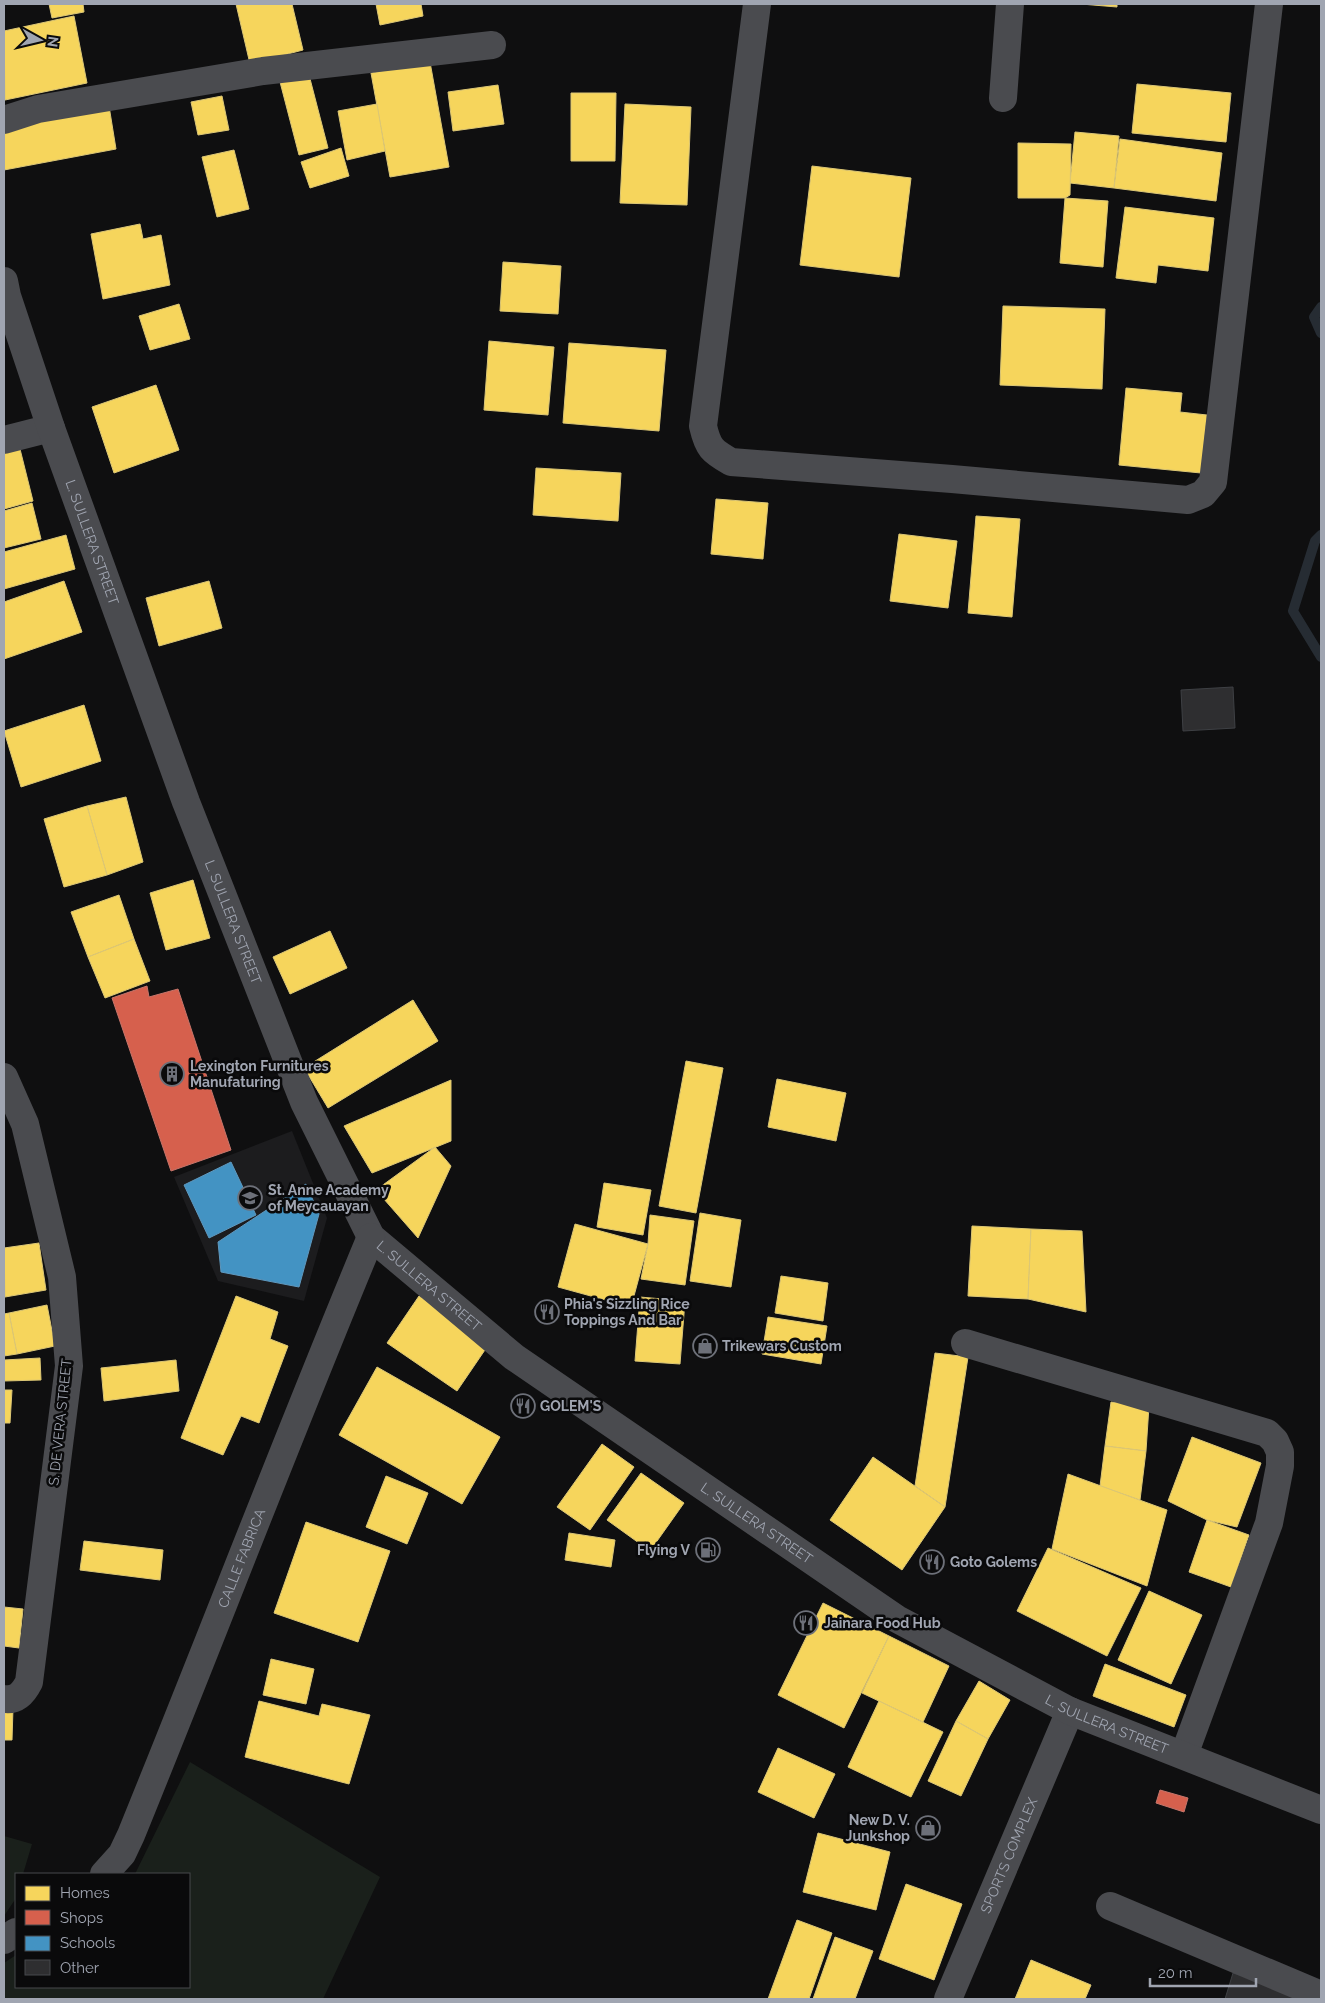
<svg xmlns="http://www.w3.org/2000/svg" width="1325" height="2003" viewBox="0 0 1325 2003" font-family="Raleway,sans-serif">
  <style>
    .built { fill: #1c1c1e }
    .green { fill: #1a201b }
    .homes { fill: #f6d55c; stroke: #dcc776 }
    .shops { fill: #d6604d; stroke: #c6756b }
    .schools { fill: #4393c3; stroke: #5f98be }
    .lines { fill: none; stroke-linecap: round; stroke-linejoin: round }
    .stream { stroke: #262c33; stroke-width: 10 }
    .building { fill: #2e2e30; stroke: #3e4044 }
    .minor { stroke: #4a4b4f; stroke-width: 28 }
    .tertiary { stroke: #4a4b4f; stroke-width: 28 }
    .labels { text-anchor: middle; stroke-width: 5; stroke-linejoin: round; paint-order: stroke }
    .street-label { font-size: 14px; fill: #a0a5b1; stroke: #0a0a0b }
    .poi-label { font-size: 14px; font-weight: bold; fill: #a0a5b1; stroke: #0a0a0b; text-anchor: start }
  </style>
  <rect width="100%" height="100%" fill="#0f0f10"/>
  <path class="built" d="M292,1131L327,1218L304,1301L218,1281L174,1177Z"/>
  <g class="green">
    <path d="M190,1762L380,1877L323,1999H4V1963L16,1955V1987H189V1874H135Z"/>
    <path d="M4,1836L32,1844L23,1874H16V1898L4,1916Z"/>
  </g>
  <g class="homes">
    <path d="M49,4H83L84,12L52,18Z"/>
    <path d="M236,4H292L303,50L250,64Z"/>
    <path d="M376,4H421L423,16L380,25Z"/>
    <path d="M1081,4H1117V7Z"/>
    <path d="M74,16L87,83L5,100L4,31Z"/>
    <path d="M430,62L449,167L390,177L371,73Z"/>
    <path d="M308,71L328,148L299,155L279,78Z"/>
    <path d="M1137,84L1231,93L1226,142L1132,133Z"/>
    <path d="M498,85L504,124L453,131L448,92Z"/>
    <path d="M571,93H616L615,161H571Z"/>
    <path d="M222,96L229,130L198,135L191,102Z"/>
    <path d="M377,104L385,151L347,160L338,111Z"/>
    <path d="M625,104L691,107L687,205L620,203Z"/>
    <path d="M109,106L116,149L4,170V126Z"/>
    <path d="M1075,132L1119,136L1114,188L1070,183Z"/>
    <path d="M1120,139L1222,153L1216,201L1114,188Z"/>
    <path d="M1018,143L1071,144L1070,195L1065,198H1018Z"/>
    <path d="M341,148L349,176L310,188L301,162Z"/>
    <path d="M234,150L249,209L217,217L202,157Z"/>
    <path d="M812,166L911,178L899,277L800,265Z"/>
    <path d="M1065,198L1108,201L1103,267L1060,263Z"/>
    <path d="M1125,207L1214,218L1208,271L1158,265L1156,283L1116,278Z"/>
    <path d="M140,224L143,239L161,235L170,285L103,299L91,234Z"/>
    <path d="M503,262L561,266L558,314L500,311Z"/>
    <path d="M179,304L190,339L150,350L139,316Z"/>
    <path d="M1003,306L1105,309L1102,389L1000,385Z"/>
    <path d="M489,341L554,347L548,415L484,410Z"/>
    <path d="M569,343L666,350L659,431L563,423Z"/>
    <path d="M156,385L179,450L114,473L92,407Z"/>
    <path d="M1126,388L1182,393L1180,412L1207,415L1201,473L1119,465Z"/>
    <path d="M19,445L33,501L4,509V449Z"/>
    <path d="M536,468L621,473L618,521L533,515Z"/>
    <path d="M716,499L768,503L763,559L711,554Z"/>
    <path d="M32,503L41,539L4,548V511Z"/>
    <path d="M976,516L1020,519L1012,617L968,613Z"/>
    <path d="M899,534L957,541L948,608L890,601Z"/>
    <path d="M66,535L75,569L4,589V552Z"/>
    <path d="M64,581L82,632L4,659V602Z"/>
    <path d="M209,581L222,628L159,646L146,598Z"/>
    <path d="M84,705L101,761L21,787L4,731Z"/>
    <path d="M126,797L143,862L107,875L87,806Z"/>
    <path d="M87,806L107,875L64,887L44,819Z"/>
    <path d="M193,880L210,938L166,950L150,893Z"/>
    <path d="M119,895L134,939L88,957L71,912Z"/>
    <path d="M330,931L347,968L290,994L273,957Z"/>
    <path d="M134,939L150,981L105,998L88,957Z"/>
    <path d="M413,1000L438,1041L328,1108L304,1068Z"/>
    <path d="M686,1061L723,1068L696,1213L659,1206Z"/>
    <path d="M777,1079L846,1093L836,1141L768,1127Z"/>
    <path d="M451,1080V1141L372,1173L344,1126Z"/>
    <path d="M435,1147L451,1166L418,1238L376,1190Z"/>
    <path d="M604,1183L651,1190L643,1235L597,1227Z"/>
    <path d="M700,1213L741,1220L731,1287L690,1281Z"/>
    <path d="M650,1215L694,1221L685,1285L641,1279L648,1244Z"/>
    <path d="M575,1224L648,1244L631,1307L558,1287Z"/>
    <path d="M972,1226L1031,1229L1028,1299L968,1296Z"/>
    <path d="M1031,1229L1082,1231L1086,1312L1028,1299Z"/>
    <path d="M39,1243L46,1290L5,1297L4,1248Z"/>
    <path d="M781,1276L828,1283L823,1321L775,1313Z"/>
    <path d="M236,1296L278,1312L270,1339L288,1346L259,1423L241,1416L223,1455L181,1438Z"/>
    <path d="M419,1296L489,1344L457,1391L387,1343Z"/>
    <path d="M640,1297L685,1301L680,1364L635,1361Z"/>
    <path d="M47,1305L55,1346L17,1354L9,1313Z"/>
    <path d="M9,1313L17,1354L4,1356V1314Z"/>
    <path d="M768,1317L827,1326L821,1364L762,1354Z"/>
    <path d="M935,1353L968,1357L945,1507L915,1486Z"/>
    <path d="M40,1358L41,1380L4,1381V1360Z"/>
    <path d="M176,1360L179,1391L104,1401L101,1368Z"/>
    <path d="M377,1367L500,1437L462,1504L339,1435Z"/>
    <path d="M4,1390H12L10,1423H4Z"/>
    <path d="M1111,1402L1149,1406L1146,1451L1105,1446Z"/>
    <path d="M1192,1437L1261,1463L1237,1527L1207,1520L1168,1501Z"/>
    <path d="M602,1444L634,1467L590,1530L557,1507Z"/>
    <path d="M1105,1446L1146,1451L1140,1500L1100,1486Z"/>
    <path d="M873,1457L945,1507L902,1570L830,1520Z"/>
    <path d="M641,1473L684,1503L650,1551L607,1520Z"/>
    <path d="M1068,1474L1167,1510L1147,1586L1052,1549Z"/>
    <path d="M386,1476L428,1493L407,1544L366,1527Z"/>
    <path d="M1207,1520L1249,1535L1231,1587L1189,1572Z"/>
    <path d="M306,1522L390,1551L358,1642L274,1613Z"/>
    <path d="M569,1533L615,1540L611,1567L565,1560Z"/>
    <path d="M84,1541L163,1550L160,1580L80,1570Z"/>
    <path d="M1048,1548L1141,1588L1107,1656L1017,1611Z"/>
    <path d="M1149,1591L1202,1615L1171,1684L1118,1660Z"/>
    <path d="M823,1603L889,1636L844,1728L778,1695Z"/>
    <path d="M4,1607L23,1609L19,1648L4,1646Z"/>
    <path d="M889,1636L949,1666L923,1722L862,1693Z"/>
    <path d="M271,1659L314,1669L306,1704L263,1695Z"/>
    <path d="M1105,1664L1186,1695L1174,1727L1093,1696Z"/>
    <path d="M979,1681L1010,1700L988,1739L956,1721Z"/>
    <path d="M259,1701L319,1716L322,1704L370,1715L349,1784L245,1757Z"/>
    <path d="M879,1701L943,1732L911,1797L848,1767Z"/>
    <path d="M4,1708H13L12,1740H4Z"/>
    <path d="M956,1721L988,1739L961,1796L928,1781Z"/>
    <path d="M778,1748L835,1774L814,1818L758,1792Z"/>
    <path d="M818,1833L890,1852L876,1910L803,1892Z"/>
    <path d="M906,1884L962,1904L934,1980L879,1959Z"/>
    <path d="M797,1920L832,1933L809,1999H768Z"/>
    <path d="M835,1937L873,1951L855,1999H813Z"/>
    <path d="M1031,1960L1091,1985L1085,1999H1015Z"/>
  </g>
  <g class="shops">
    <path d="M147,986L149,997L178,989L231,1150L171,1171L112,998Z"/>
    <path d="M1160,1790L1188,1798L1184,1812L1156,1803Z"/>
  </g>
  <g class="schools">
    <path d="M231,1162L256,1215L209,1238L184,1185Z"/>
    <path d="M306,1184L319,1214L299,1287L221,1272L218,1242Z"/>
  </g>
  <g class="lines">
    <g class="stream">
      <path d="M1321,307L1314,317L1321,333"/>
      <path d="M1321,535L1315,541L1293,611L1321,657"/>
    </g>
  </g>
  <g class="building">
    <path d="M1233,687L1235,728L1183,731L1181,690Z"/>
    <path d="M1233,1973L1303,1994L1301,1999H1225Z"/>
  </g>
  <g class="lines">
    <g class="minor">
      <path d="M757,4L703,426C708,448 712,451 731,462L952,479L1188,500L1203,494L1213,482L1269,4"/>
      <path d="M1003,98L1010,4"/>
      <path d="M4,120L38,109L263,71L492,45"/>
      <path d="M4,440L51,428"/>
      <path d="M4,1077L25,1124L62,1277L69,1366L29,1682C24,1692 17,1701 4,1699"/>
      <path d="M965,1343L1267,1433L1275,1441L1280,1452V1466L1269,1523L1184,1755"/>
      <path d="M1110,1906L1321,1995"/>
      <path id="s1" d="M948,1999L1070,1711"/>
    </g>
    <g class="tertiary">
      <path id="s2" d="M4,281L7,296L51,428L186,802L304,1102L371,1237L514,1357L897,1619L1070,1711L1321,1810"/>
      <path id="s3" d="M104,1874L122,1854L131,1835C212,1636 288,1436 371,1237"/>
      <path d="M4,1940L16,1932"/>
    </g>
  </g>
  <defs>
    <g id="building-ring" transform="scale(1.25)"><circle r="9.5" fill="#0a0a0b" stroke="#6d7079" stroke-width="1.5"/><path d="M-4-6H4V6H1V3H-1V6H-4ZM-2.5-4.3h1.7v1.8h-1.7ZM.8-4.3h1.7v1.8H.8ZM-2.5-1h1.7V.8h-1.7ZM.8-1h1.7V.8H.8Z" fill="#6d7079"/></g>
    <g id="school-ring" transform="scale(1.25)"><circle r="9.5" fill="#0a0a0b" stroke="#6d7079" stroke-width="1.5"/><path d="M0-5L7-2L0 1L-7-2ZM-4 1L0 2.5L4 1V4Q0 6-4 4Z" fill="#6d7079"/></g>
    <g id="restaurant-ring" transform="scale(1.25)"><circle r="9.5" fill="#0a0a0b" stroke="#6d7079" stroke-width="1.5"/><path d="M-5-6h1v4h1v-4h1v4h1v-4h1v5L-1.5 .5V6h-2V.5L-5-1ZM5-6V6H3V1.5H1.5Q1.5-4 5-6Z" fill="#6d7079"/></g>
    <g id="shop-ring" transform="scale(1.25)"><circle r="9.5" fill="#0a0a0b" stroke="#6d7079" stroke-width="1.5"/><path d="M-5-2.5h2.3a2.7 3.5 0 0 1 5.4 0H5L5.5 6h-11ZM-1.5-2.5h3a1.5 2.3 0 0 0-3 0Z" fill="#6d7079"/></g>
    <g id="fuel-ring" transform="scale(1.25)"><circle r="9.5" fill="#0a0a0b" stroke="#6d7079" stroke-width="1.5"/><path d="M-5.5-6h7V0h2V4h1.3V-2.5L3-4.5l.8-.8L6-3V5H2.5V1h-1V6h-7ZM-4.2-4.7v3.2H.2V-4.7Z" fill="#6d7079"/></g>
  </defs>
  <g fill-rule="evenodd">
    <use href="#building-ring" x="172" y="1074"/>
    <use href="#school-ring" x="250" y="1198"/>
    <use href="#restaurant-ring" x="547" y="1312"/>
    <use href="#shop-ring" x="705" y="1346"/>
    <use href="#restaurant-ring" x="523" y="1406"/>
    <use href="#fuel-ring" x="708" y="1550"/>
    <use href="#restaurant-ring" x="932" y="1562"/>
    <use href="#restaurant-ring" x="806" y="1623"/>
    <use href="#shop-ring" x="928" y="1828"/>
  </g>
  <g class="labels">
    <g class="street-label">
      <text dy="5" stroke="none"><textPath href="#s2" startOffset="276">L. SULLERA STREET</textPath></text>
      <text dy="5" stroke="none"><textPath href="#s2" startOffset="681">L. SULLERA STREET</textPath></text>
      <text dy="5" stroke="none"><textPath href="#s2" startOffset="1101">L. SULLERA STREET</textPath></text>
      <text transform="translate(60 1422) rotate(-84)" y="5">S. DE VERA STREET</text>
      <text dy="5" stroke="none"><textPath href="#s2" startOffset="1506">L. SULLERA STREET</textPath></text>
      <text dy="5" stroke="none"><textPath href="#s3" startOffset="346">CALLE FABRICA</textPath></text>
      <text dy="5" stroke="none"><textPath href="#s2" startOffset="1911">L. SULLERA STREET</textPath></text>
      <text dy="5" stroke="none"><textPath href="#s1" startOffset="156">SPORTS COMPLEX</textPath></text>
    </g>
    <g class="poi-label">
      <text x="190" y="1071">Lexington Furnitures<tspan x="190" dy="16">Manufaturing</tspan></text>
      <text x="268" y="1195">St. Anne Academy<tspan x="268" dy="16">of Meycauayan</tspan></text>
      <text x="564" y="1309">Phia's Sizzling Rice<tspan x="564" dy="16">Toppings And Bar</tspan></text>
      <text x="722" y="1351">Trikewars Custom</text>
      <text x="540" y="1411">GOLEM'S</text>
      <text x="690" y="1555" text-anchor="end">Flying V</text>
      <text x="950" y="1567">Goto Golems</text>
      <text x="824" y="1628">Jainara Food Hub</text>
      <text x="910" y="1825" text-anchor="end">New D. V.<tspan x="910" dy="16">Junkshop</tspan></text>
    </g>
  </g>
  <rect width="1325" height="2003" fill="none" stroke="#a0a5b1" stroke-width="10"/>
  <rect x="15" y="1873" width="175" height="115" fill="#0a0a0b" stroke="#46484d"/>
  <rect x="25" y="1886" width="25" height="15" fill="#f6d55c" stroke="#46484d"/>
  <text x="60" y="1898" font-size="15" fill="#a0a5b1">Homes</text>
  <rect x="25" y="1910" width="25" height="15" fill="#d6604d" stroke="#46484d"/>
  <text x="60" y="1923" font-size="15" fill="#a0a5b1">Shops</text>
  <rect x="25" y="1936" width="25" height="15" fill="#4393c3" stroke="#46484d"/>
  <text x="60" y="1948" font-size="15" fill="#a0a5b1">Schools</text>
  <rect x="25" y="1960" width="25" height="15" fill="#2e2e30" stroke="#46484d"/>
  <text x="60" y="1973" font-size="15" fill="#a0a5b1">Other</text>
  <g transform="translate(40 40) rotate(98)" stroke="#0a0a0b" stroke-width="4" paint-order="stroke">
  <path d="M0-4L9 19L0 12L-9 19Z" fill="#a0a5b1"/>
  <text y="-8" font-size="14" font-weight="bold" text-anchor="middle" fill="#a0a5b1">N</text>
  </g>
  <path d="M1150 1978v8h106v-8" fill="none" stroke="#a0a5b1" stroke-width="2.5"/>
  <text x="1158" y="1978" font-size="15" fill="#a0a5b1" stroke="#0a0a0b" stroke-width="4" paint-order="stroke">20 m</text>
</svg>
